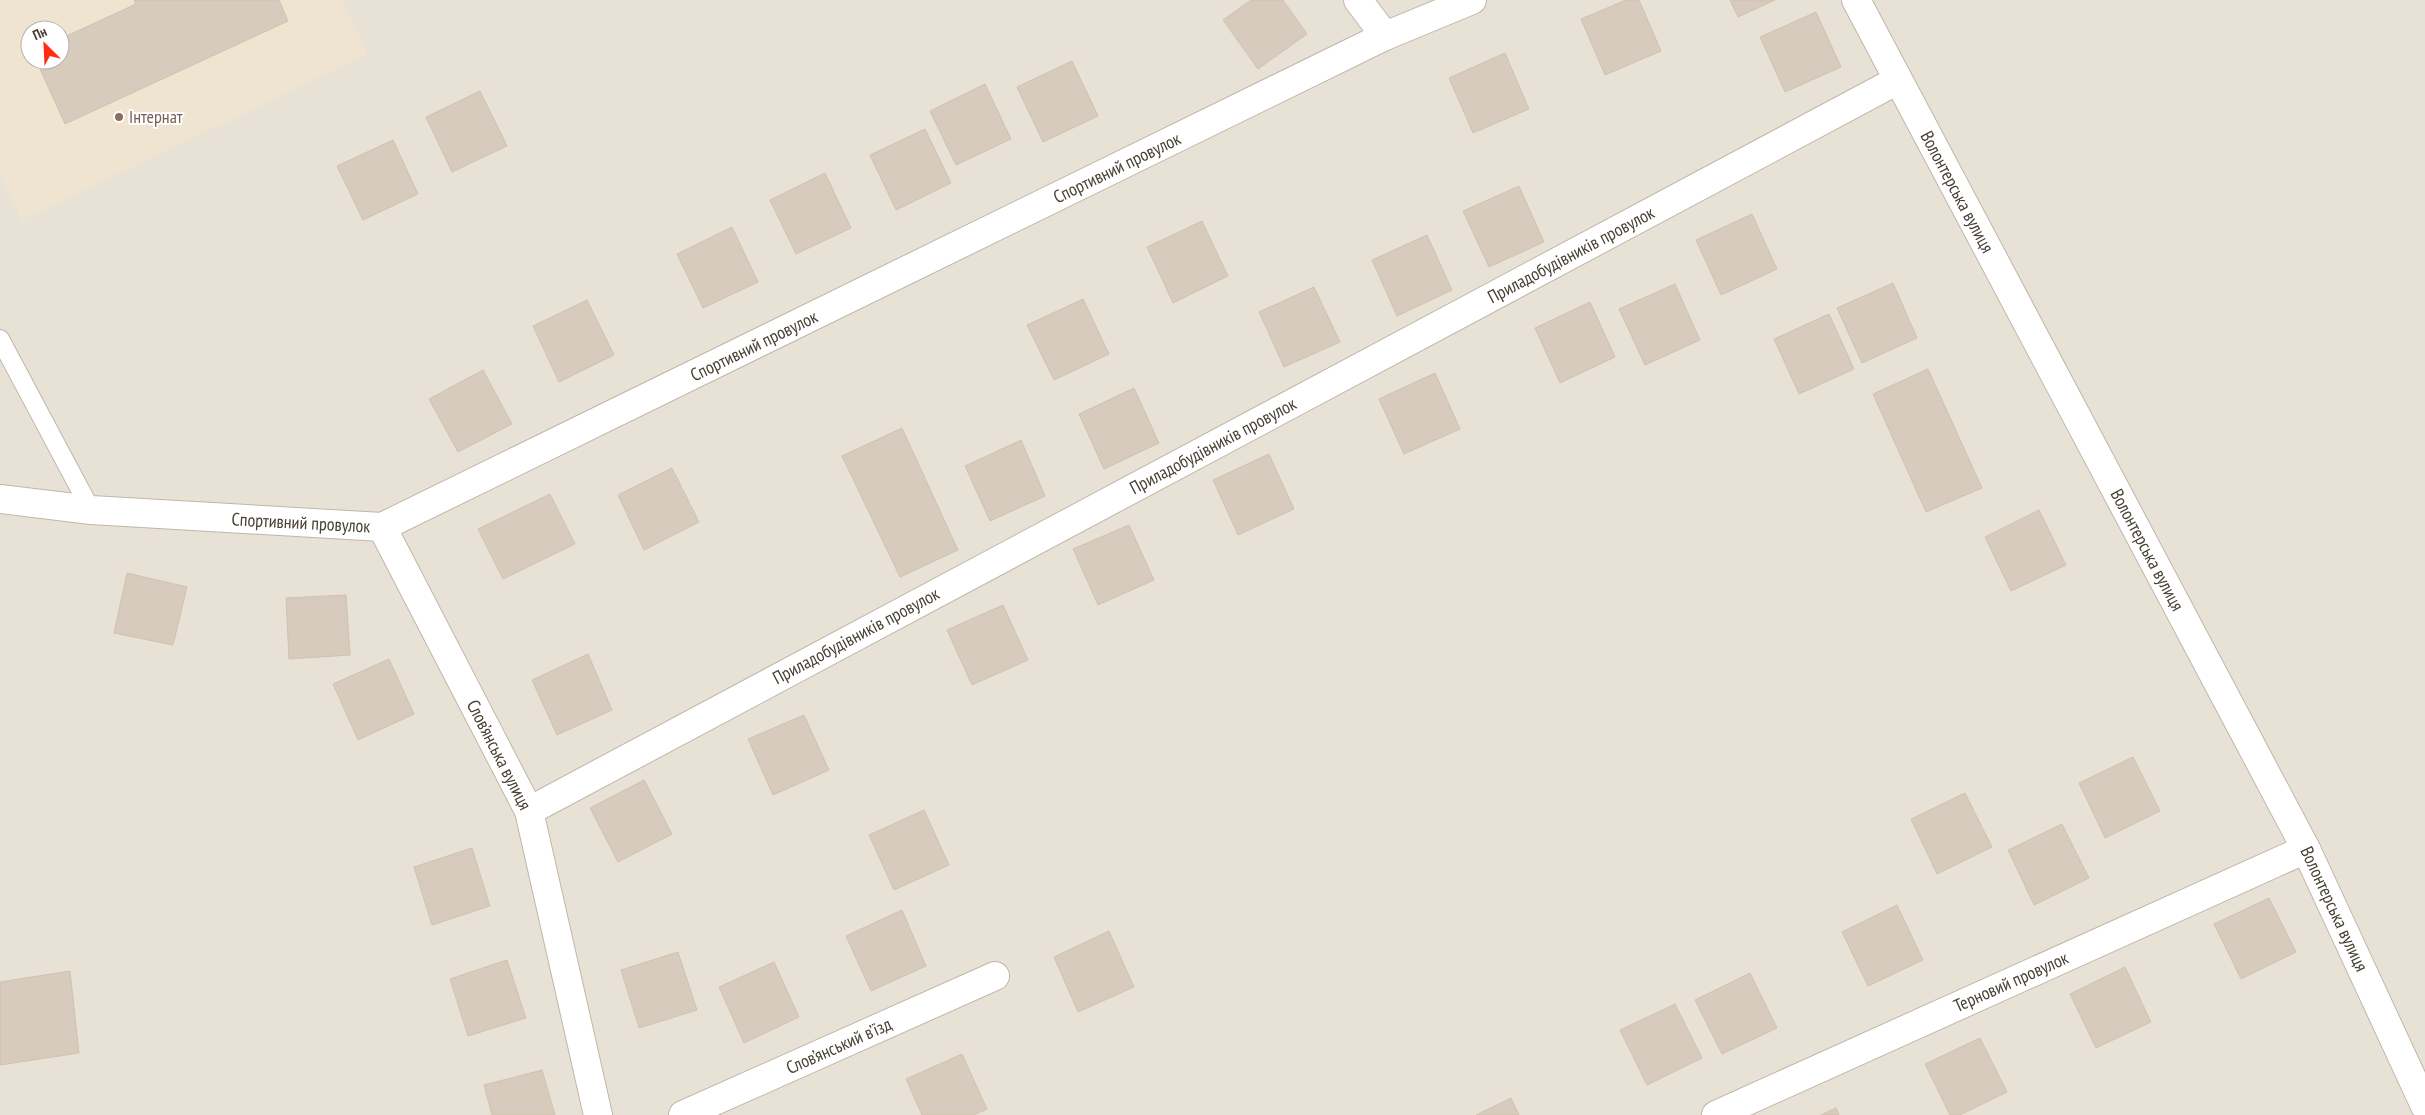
<svg xmlns="http://www.w3.org/2000/svg" width="2425" height="1115" viewBox="0 0 2425 1115" font-family="'PT Sans Narrow',sans-serif">
  <style>
    .residential { fill: #e8e1d5; fill-rule: evenodd }
    .education { fill: #eee4d0; fill-rule: evenodd }
    .building { fill: #d6cbbc; stroke: #d1c2af }
    .lines { fill: none; stroke-linecap: round; stroke-linejoin: round }
    .lane-casing { stroke: #c0b7a9; stroke-width: 20 }
    .street-casing { stroke: #c0b7a9; stroke-width: 30 }
    .lane { stroke: #fff; stroke-width: 18 }
    .street { stroke: #fff; stroke-width: 28 }
    .education-dot { fill: #8d6e63; stroke: #fff; stroke-width: 2 }
    .labels { text-anchor: middle; stroke-width: 4; stroke-linejoin: round; paint-order: stroke }
    .education-label { font-size: 18px; fill: #785e54; stroke: #fff; text-anchor: start }
    .street-label { font-size: 18px; fill: #474035; stroke: #fff }
  </style>
  <rect width="100%" height="100%" fill="#f4efe7"/>
  <path class="residential" d="M0,0H2425V1115H0ZM30,30H60V60H30Z"/>
  <path class="education" d="M0,0H342L368,54L22,220L0,174ZM30,30H60V60H30Z"/>
  <g class="building">
    <path d="M134,0H279L288,21L65,124L36,60H60V39L136,4Z"/>
    <path d="M1251,0H1283L1307,34L1258,69L1223,20Z"/>
    <path d="M1626,0H1639L1661,51L1605,75L1581,19Z"/>
    <path d="M1730,0H1775L1738,17Z"/>
    <path d="M1816,12L1841,67L1785,92L1760,37Z"/>
    <path d="M1505,53L1529,109L1473,133L1449,78Z"/>
    <path d="M1072,61L1098,116L1043,142L1017,87Z"/>
    <path d="M985,84L1011,139L956,165L930,111Z"/>
    <path d="M480,91L507,146L452,172L426,117Z"/>
    <path d="M925,129L951,183L896,210L870,155Z"/>
    <path d="M393,140L418,194L363,220L337,166Z"/>
    <path d="M825,173L851,228L796,254L770,200Z"/>
    <path d="M1519,186L1544,242L1489,267L1463,211Z"/>
    <path d="M1752,214L1777,269L1721,295L1696,240Z"/>
    <path d="M1202,221L1228,276L1173,303L1147,247Z"/>
    <path d="M732,227L758,282L703,308L677,254Z"/>
    <path d="M1427,235L1452,290L1397,316L1372,260Z"/>
    <path d="M1893,283L1917,338L1862,363L1837,308Z"/>
    <path d="M1675,284L1700,340L1645,365L1619,309Z"/>
    <path d="M1314,287L1340,342L1284,367L1259,312Z"/>
    <path d="M1083,299L1109,354L1054,380L1027,325Z"/>
    <path d="M587,300L614,355L559,382L533,326Z"/>
    <path d="M1590,302L1615,357L1560,383L1535,328Z"/>
    <path d="M1829,314L1854,369L1799,394L1774,339Z"/>
    <path d="M1928,369L1982,488L1926,512L1873,394Z"/>
    <path d="M483,370L512,424L458,452L429,399Z"/>
    <path d="M1435,373L1460,429L1404,454L1379,399Z"/>
    <path d="M1134,388L1159,443L1104,469L1079,414Z"/>
    <path d="M902,428L958,550L900,577L842,456Z"/>
    <path d="M1021,440L1045,496L990,521L965,466Z"/>
    <path d="M1269,454L1294,509L1238,535L1213,480Z"/>
    <path d="M672,468L699,522L644,550L618,495Z"/>
    <path d="M550,494L575,544L503,579L478,529Z"/>
    <path d="M2039,510L2066,565L2011,591L1985,537Z"/>
    <path d="M1129,525L1154,580L1098,605L1073,549Z"/>
    <path d="M127,573L187,587L173,645L114,633Z"/>
    <path d="M346,595L350,655L289,659L286,598Z"/>
    <path d="M1003,605L1028,660L972,685L947,630Z"/>
    <path d="M588,654L612,710L557,735L532,680Z"/>
    <path d="M389,659L414,714L358,740L333,684Z"/>
    <path d="M804,715L829,770L773,795L748,739Z"/>
    <path d="M2133,757L2160,811L2105,838L2079,783Z"/>
    <path d="M644,780L672,834L618,862L590,808Z"/>
    <path d="M1965,793L1992,847L1937,874L1911,819Z"/>
    <path d="M924,810L949,865L894,890L869,835Z"/>
    <path d="M2062,824L2089,878L2034,905L2008,850Z"/>
    <path d="M472,848L490,906L432,925L414,867Z"/>
    <path d="M2269,898L2296,952L2241,979L2214,924Z"/>
    <path d="M1897,905L1923,960L1868,986L1842,932Z"/>
    <path d="M902,910L926,966L871,991L846,936Z"/>
    <path d="M1109,931L1134,987L1078,1012L1054,957Z"/>
    <path d="M678,952L697,1010L639,1028L621,970Z"/>
    <path d="M507,960L526,1018L468,1036L450,979Z"/>
    <path d="M774,962L799,1017L744,1043L719,987Z"/>
    <path d="M2125,967L2151,1022L2096,1048L2070,994Z"/>
    <path d="M70,971L79,1053L0,1065V982Z"/>
    <path d="M1750,973L1777,1028L1722,1054L1695,1000Z"/>
    <path d="M1675,1004L1702,1058L1647,1085L1620,1030Z"/>
    <path d="M1980,1038L2007,1092L1960,1115H1950L1925,1064Z"/>
    <path d="M962,1054L987,1109L974,1115H922L906,1079Z"/>
    <path d="M542,1070L555,1115H492L484,1085Z"/>
    <path d="M1511,1098L1519,1115H1476Z"/>
    <path d="M1836,1108L1839,1115H1821Z"/>
  </g>
  <g class="lines">
    <g class="lane-casing">
      <path id="lane" d="M0,339L91,510"/>
    </g>
    <g class="street-casing">
      <g id="street">
        <path d="M1358,0L1385,36"/>
        <path d="M1856,0L2306,849L2425,1106"/>
        <path d="M0,499L91,510L382,527L1385,36L1472,0"/>
        <path d="M382,527L529,811L598,1115"/>
        <path d="M529,811L1898,80"/>
        <path d="M683,1115L995,976"/>
        <path d="M1716,1115L2306,849"/>
      </g>
    </g>
    <use href="#lane" class="lane"/>
    <use href="#street" class="street"/>
  </g>
  <circle class="education-dot" cx="119" cy="117" r="5"/>
  <g class="labels">
    <g class="education-label">
      <text x="129" y="123">Інтернат</text>
    </g>
    <g class="street-label">
      <text transform="translate(1117 168) rotate(-26)" y="6">Спортивний провулок</text>
      <text transform="translate(1957 192) rotate(62)" y="6">Волонтерська вулиця</text>
      <text transform="translate(1571 255) rotate(-28)" y="6">Приладобудівників провулок</text>
      <text transform="translate(754 346) rotate(-26)" y="6">Спортивний провулок</text>
      <text transform="translate(1213 446) rotate(-28)" y="6">Приладобудівників провулок</text>
      <text transform="translate(301 523) rotate(3)" y="6">Спортивний провулок</text>
      <text transform="translate(2147 550) rotate(62)" y="6">Волонтерська вулиця</text>
      <text transform="translate(856 636) rotate(-28)" y="6">Приладобудівників провулок</text>
      <text transform="translate(499 755) rotate(63)" y="6">Слов’янська вулиця</text>
      <text transform="translate(2334 909) rotate(65)" y="6">Волонтерська вулиця</text>
      <text transform="translate(2011 982) rotate(-24)" y="6">Терновий провулок</text>
      <text transform="translate(839 1046) rotate(-24)" y="6">Слов’янський в’їзд</text>
    </g>
  </g>
  <g transform="translate(45 45) rotate(336)"><circle r="24" fill="#ffffff" stroke="#b5b3ae"/>
  <path d="M0-4L9 19L0 12L-9 19Z" fill="#ff2c13"/>
  <text y="-8" font-size="14" font-weight="bold" text-anchor="middle" fill="#474035">Пн</text>
  </g>
</svg>
